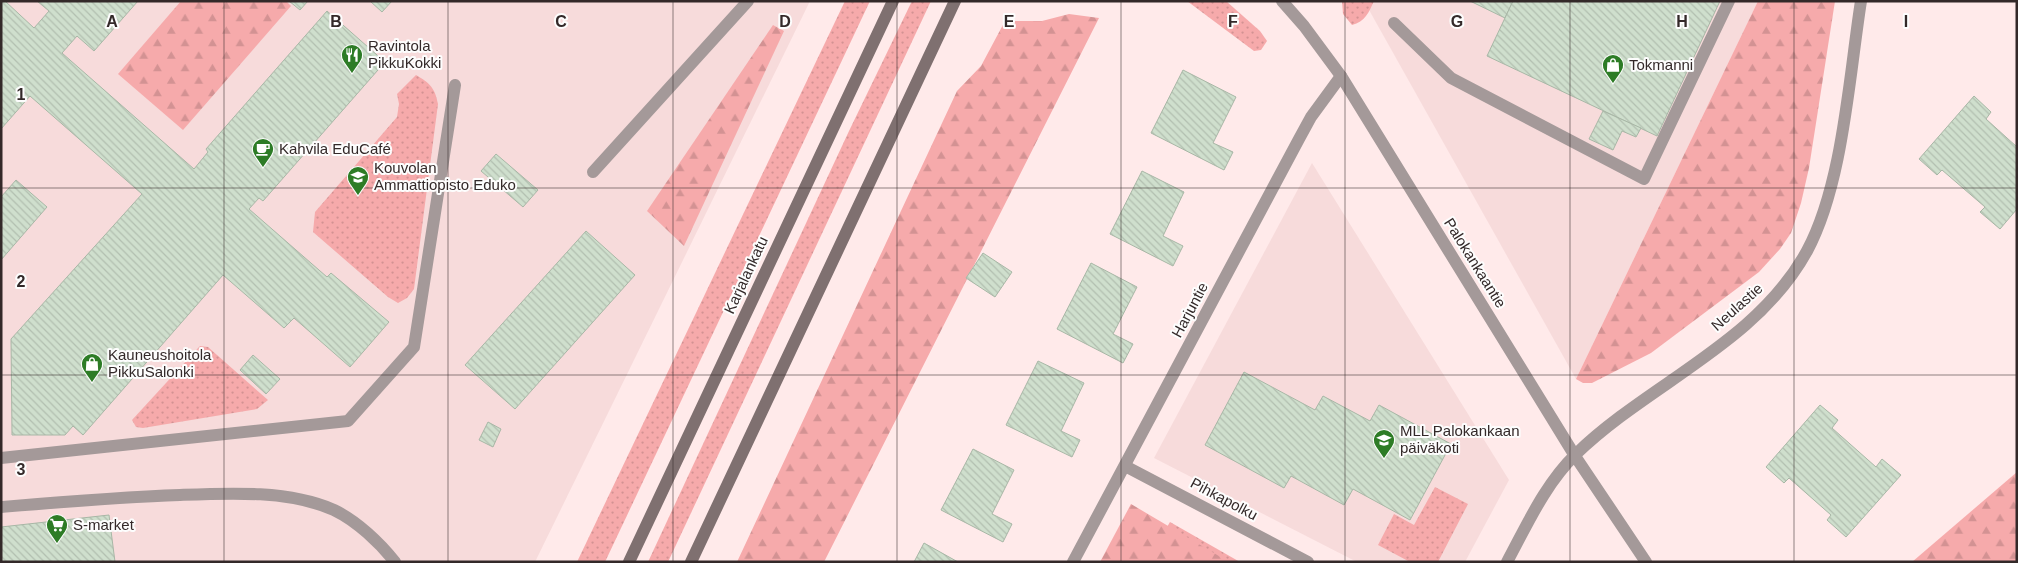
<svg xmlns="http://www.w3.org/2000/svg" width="2018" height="563" viewBox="0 0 2018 563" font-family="Arial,sans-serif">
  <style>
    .built { fill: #f7dbdb }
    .green { fill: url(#green-dots) }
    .forest { fill: url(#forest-firs) }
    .building { fill: url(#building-back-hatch); stroke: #a8b7a6 }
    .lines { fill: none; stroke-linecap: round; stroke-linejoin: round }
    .service { stroke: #a49999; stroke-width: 12 }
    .minor { stroke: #a49999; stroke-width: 12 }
    .tertiary { stroke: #a49999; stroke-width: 12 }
    .secondary { stroke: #7f7070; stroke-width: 12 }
    .grid { fill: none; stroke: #332929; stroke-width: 1; stroke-opacity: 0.55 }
    .labels { text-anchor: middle; stroke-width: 4; stroke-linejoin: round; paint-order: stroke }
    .poi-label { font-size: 15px; fill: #332929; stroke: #fdfdfd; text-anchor: start }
    .street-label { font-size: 15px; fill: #332929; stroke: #fdfdfd }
    .grid-label { font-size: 16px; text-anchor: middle; font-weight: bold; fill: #332929; stroke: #fdfdfd; stroke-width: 4; stroke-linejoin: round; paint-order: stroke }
  </style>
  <defs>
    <pattern id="green-dots" width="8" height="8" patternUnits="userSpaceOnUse" patternTransform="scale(1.25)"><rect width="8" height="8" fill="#f6aaab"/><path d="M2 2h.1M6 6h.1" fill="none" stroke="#d39293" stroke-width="1.8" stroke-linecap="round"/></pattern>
    <pattern id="forest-firs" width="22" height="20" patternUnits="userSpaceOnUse" patternTransform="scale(1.25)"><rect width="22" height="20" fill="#f6aaab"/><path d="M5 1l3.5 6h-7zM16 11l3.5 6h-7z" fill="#d39293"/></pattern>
    <pattern id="building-back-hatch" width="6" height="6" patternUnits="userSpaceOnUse" patternTransform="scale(1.25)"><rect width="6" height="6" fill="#cfdfcd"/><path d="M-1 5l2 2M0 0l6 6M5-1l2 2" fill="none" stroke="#b2bfb0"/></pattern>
  </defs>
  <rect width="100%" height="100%" fill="#ffeaea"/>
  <g class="built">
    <path d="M1,1H810L535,562H1Z"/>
    <path d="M1364,1H1758L1576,379Z"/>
    <path d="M1312,163L1509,480L1465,562H1357L1154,458Z"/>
  </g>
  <g class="green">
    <path d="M845,1H870L605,562H577Z"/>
    <path d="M912,1H931L668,562H648L849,131Z"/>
    <path d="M1187,1H1226L1260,31L1267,41L1261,50L1254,51Z"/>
    <path d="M1342,1H1374C1369,12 1365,22 1352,25L1343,14Z"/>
    <path d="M416,75C430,83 435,88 438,104L414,289L407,298L398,303L388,297L313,232L315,212L397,117L399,104L397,94Z"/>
    <path d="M200,346L208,347L268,400L257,409L143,428L136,427L132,420Z"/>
    <path d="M1435,487L1468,504L1438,562H1410L1378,545L1394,514L1414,525Z"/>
    <path d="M1170,522L1240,562H1146Z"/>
  </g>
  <g class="forest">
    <path d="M181,1H286L291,6L183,130L118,74Z"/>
    <path d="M1758,1H1835L1809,168L1801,203L1791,233L1780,249L1759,272L1651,353L1592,383H1583L1576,379Z"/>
    <path d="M1069,14L1099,18L824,562H737L957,91L981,66L1005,21H1042Z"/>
    <path d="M773,25L784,31L684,246L647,211Z"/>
    <path d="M2017,472V562H1912Z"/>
    <path d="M1131,504L1229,562H1100Z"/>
  </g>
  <g class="building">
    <path d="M1,1H5L34,28L49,11L37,1H138L94,51L77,36L62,53L194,169L208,152L206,149L327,11L385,62L263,201L259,198L249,209L327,277L331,273L389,322L350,367L294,318L284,328L223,275L83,435L73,426L65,435H12L11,339L142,194L30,96L1,129Z"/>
    <path d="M289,1H308L300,10Z"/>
    <path d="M370,1H392L382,12Z"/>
    <path d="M1470,1H1513L1505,18Z"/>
    <path d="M1513,1H1720L1657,136L1487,56Z"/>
    <path d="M1183,70L1236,97L1213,143L1233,152L1224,170L1151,133Z"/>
    <path d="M1974,96L1991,112L1986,119L2017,147V209L2000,229L1980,212L1985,207L1942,170L1937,175L1919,159Z"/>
    <path d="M1603,111L1641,128L1636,137L1622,131L1613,150L1589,139Z"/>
    <path d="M496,154L538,190L523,207L481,171Z"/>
    <path d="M1142,171L1184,192L1163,236L1183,246L1173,266L1110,234Z"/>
    <path d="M16,180L47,207L1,260V197Z"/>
    <path d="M586,231L635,275L515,409L465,365Z"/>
    <path d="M983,253L1012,272L995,297L966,278Z"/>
    <path d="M1091,263L1137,287L1113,334L1133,344L1123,363L1057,329Z"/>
    <path d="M253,355L280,379L266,394L240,370Z"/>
    <path d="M1038,361L1084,383L1061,431L1080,440L1072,457L1006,425Z"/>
    <path d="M1244,372L1315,410L1323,396L1370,421L1379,405L1451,444L1410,520L1353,489L1344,505L1291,476L1284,488L1205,445Z"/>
    <path d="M1820,405L1838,420L1832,428L1876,467L1882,459L1901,475L1846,537L1827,520L1831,515L1789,478L1784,483L1766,467Z"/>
    <path d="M488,422L501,429L493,447L479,440Z"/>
    <path d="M973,449L1014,470L992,514L1012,524L1003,542L941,510Z"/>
    <path d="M109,515L115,562H1V527Z"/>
    <path d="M924,543L958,562H914Z"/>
  </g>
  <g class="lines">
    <g class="service">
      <path d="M1394,23L1451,78L1644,179L1729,1"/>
      <path d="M593,172L748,1"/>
      <path d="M1,458L348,421L414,347L455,85"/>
      <path d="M1,507C61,502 120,497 180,495C229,493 289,490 334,510C357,521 380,543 395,562"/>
    </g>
    <g class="minor">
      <path d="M1125,466L1308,562"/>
      <path d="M1073,562L1299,139L1311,117L1341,76"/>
      <path d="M1507,562C1527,525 1545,484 1576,454C1649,383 1756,344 1807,251C1843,184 1849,77 1861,1"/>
    </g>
    <path class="tertiary" d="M1282,1L1304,26L1341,76L1575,456L1646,562"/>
    <g class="secondary">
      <path d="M629,562L893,1"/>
      <path d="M691,562L955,1"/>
    </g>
  </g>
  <path class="grid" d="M224,1V562M448,1V562M673,1V562M897,1V562M1121,1V562M1345,1V562M1570,1V562M1794,1V562M1,188H2017M1,375H2017"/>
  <defs>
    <g id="restaurant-pin" transform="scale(1.125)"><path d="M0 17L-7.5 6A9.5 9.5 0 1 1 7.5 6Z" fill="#2d7c26" stroke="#fdfdfd"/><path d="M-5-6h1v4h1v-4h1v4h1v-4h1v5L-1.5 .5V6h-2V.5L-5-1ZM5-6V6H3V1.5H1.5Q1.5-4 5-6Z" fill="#fff"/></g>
    <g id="shop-pin" transform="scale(1.125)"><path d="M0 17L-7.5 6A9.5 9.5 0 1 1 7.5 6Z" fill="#2d7c26" stroke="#fdfdfd"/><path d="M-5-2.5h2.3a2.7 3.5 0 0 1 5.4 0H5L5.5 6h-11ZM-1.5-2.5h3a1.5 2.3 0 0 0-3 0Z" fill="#fff"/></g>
    <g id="cafe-pin" transform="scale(1.125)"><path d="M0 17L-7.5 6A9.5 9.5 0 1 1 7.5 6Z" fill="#2d7c26" stroke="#fdfdfd"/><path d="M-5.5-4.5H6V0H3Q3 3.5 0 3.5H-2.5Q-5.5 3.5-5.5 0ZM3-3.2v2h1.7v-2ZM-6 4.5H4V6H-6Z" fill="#fff"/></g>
    <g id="school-pin" transform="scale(1.125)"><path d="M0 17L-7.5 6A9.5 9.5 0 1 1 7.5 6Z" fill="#2d7c26" stroke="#fdfdfd"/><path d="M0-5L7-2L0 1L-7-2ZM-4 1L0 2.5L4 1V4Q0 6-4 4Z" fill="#fff"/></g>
    <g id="supermarket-pin" transform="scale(1.125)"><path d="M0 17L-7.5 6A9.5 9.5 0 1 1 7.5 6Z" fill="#2d7c26" stroke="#fdfdfd"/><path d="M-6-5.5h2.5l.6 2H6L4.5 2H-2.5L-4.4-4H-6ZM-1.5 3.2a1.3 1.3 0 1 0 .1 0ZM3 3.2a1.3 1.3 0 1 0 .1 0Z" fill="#fff"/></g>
  </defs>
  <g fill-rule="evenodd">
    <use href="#restaurant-pin" x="352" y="55"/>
    <use href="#shop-pin" x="1613" y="65"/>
    <use href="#cafe-pin" x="263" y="149"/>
    <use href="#school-pin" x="358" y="177"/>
    <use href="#shop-pin" x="92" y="364"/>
    <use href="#school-pin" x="1384" y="440"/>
    <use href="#supermarket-pin" x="57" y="525"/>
  </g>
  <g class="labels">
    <g class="poi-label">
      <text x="368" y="51">Ravintola<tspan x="368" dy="17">PikkuKokki</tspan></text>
      <text x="1629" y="70">Tokmanni</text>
      <text x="279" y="154">Kahvila EduCafé</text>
      <text x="374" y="173">Kouvolan<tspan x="374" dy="17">Ammattiopisto Eduko</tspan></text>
      <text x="108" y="360">Kauneushoitola<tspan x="108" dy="17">PikkuSalonki</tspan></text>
      <text x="1400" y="436">MLL Palokankaan<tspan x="1400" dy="17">päiväkoti</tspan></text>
      <text x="73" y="530">S-market</text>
    </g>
    <g class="street-label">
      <text transform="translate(1475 263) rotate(58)" y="5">Palokankaantie</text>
      <text transform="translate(746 275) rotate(-65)" y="5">Karjalankatu</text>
      <text transform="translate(1737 307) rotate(-42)" y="5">Neulastie</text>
      <text transform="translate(1190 310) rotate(-62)" y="5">Harjuntie</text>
      <text transform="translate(1224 499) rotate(28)" y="5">Pihkapolku</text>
    </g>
  </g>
  <g class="grid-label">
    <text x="112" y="27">A</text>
    <text x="336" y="27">B</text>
    <text x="561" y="27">C</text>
    <text x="785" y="27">D</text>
    <text x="1009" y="27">E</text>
    <text x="1233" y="27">F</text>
    <text x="1457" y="27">G</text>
    <text x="1682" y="27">H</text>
    <text x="1906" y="27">I</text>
    <text x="21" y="100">1</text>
    <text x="21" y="287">2</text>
    <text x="21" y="475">3</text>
  </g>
  <rect width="2018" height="563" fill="none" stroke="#332929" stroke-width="5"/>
</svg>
